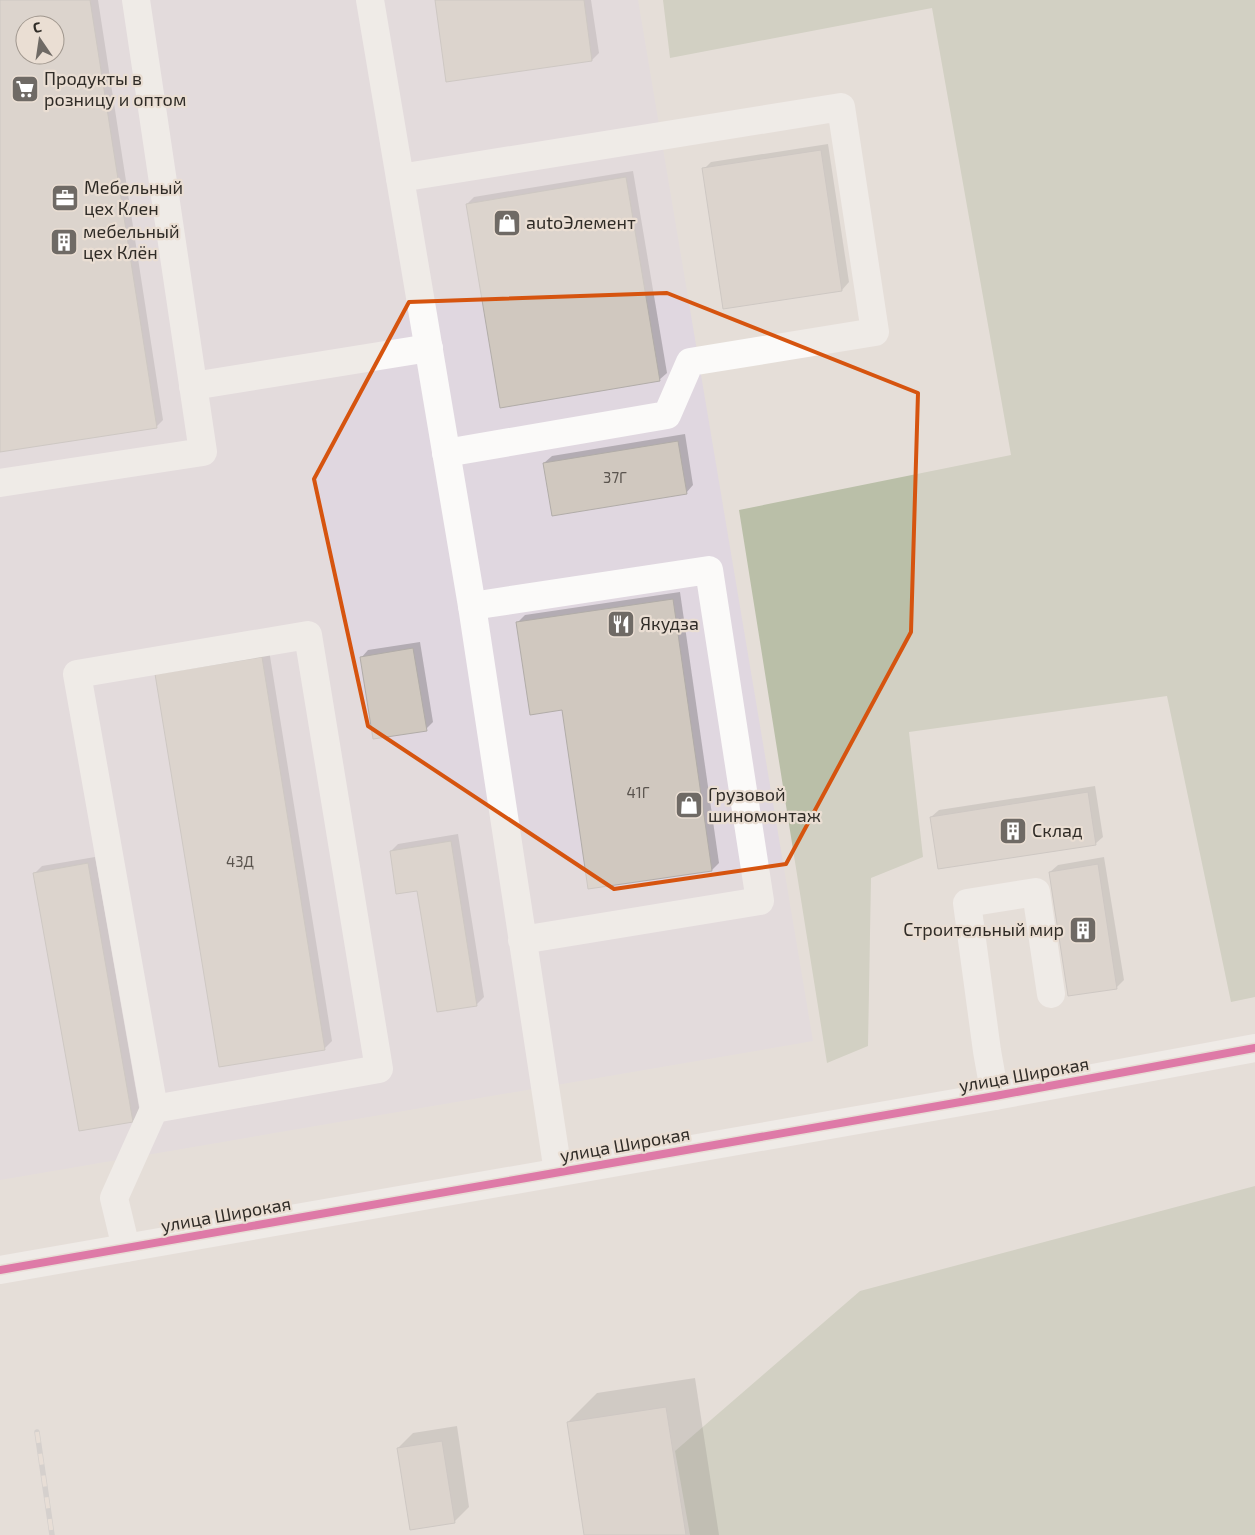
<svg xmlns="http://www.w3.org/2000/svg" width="1255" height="1535" viewBox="0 0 1255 1535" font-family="'Exo 2',sans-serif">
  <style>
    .industrial { fill: #e0d7e0; fill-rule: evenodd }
    .forest { fill: #babfa8 }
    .shadow { fill: #0003; fill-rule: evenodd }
    .building { fill: #d0c8bf; stroke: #b1aca8; fill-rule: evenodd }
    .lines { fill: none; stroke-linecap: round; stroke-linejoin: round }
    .minor { stroke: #fbfaf9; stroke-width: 28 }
    .rail-casing { stroke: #c1bfbe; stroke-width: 5.5 }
    .rail { stroke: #eaded3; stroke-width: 4; stroke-dasharray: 11; stroke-linecap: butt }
    .cycleway-casing { stroke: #eaded3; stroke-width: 11 }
    .cycleway { stroke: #d6006c; stroke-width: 8 }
    .marked { fill: none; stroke: #d6540f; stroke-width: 4; stroke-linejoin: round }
    .labels { text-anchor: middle; stroke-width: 4.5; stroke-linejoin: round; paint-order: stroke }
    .number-label { font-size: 15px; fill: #5a544e }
    .poi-label { font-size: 18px; fill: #302c27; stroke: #eaded3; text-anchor: start }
    .street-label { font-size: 18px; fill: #302c27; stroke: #eaded3 }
  </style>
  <rect width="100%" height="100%" fill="#e5ded8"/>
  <path class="industrial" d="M0,0H638L813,1041L0,1180ZM25,25H55V55H25Z"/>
  <g class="forest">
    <path d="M663,0H1255V997L1231,1002L1167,696L909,732L923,857L871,878L868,1046L827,1063L739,510L1011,455L932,8L670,58Z"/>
    <path d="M1255,1186V1535H690L675,1451L860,1291Z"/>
  </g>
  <g class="shadow">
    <path d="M0,0H98L163,420L156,427L0,451ZM25,25H55V55H25Z"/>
    <path d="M436,0H591L599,53L592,60Z"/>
    <path d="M828,144L849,282L842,290L704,169L711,162Z"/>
    <path d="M633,171L667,373L659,380L467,204L474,197Z"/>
    <path d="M685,434L693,485L686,493L544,463L552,456Z"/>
    <path d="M680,592L719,863L712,870L563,709L518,622L525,615Z"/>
    <path d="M420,642L433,722L426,729L361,658L368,650Z"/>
    <path d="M269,650L332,1041L325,1048L157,674Z"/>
    <path d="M1095,786L1103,837L1095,844L931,817L939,810Z"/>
    <path d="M458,834L484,997L477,1004L438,1010L418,889L391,851L398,844Z"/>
    <path d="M95,857L140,1113L133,1121L35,873L42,866Z"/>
    <path d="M1104,857L1124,980L1116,988L1050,872L1058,865Z"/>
    <path d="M695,1378L719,1535H585L568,1422L597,1393Z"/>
    <path d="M457,1426L469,1507L454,1522L398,1448L413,1433Z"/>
  </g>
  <g class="building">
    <path d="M0,0H90L157,428L0,452ZM25,25H55V55H25Z"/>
    <path d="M435,0H584L592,61L446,82Z"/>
    <path d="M821,150L842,291L723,309L702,168Z"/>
    <path d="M626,177L660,381L500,408L466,204Z"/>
    <path d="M678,441L687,494L552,516L543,463Z"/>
    <path d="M673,599L712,871L588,889L562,710L530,715L516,622Z"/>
    <path d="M413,648L427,731L373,739L360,657Z"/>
    <path d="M262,657L325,1050L219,1067L155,674Z"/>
    <path d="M1088,792L1096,845L938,869L930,817Z"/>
    <path d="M451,841L477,1006L437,1012L417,891L396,894L390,851Z"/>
    <path d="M88,863L133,1122L79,1131L33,873Z"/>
    <path d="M1098,864L1117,989L1068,996L1049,872Z"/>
    <path d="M666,1407L686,1535H584L567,1422Z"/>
    <path d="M442,1441L455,1523L410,1530L397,1448Z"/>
  </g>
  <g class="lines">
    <g class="minor">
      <path d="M370,0L472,606"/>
      <path d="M400,178L841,107L875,332L690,362L667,415L446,453"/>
      <path d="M193,386L429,348"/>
      <path d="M0,483L203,452L136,0"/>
      <path d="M522,940L760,901L709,570L472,606L558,1172"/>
      <path d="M995,1096L987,1051L967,903L1036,892L1051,994"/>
      <path d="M126,1248L114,1198L154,1109L77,674L308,635L379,1069L154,1109"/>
      <path d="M0,1270L995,1096L1255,1048"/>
    </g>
    <g class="rail-casing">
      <path id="rail" d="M37,1432L52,1535"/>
    </g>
    <use href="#rail" class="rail"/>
    <g class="cycleway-casing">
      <path id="cycleway" d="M0,1270L995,1096L1255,1048"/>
    </g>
    <use href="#cycleway" class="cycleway"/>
  </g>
  <path d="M0 0H1255V1535H0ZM667,293L918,393L911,632L786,864L614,889L368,726L314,479L409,302Z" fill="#e5ded8" fill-opacity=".55" fill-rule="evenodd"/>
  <path class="marked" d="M667,293L918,393L911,632L786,864L614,889L368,726L314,479L409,302Z"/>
  <defs>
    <g id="supermarket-square" transform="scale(1.4375)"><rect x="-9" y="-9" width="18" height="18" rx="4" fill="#6f6a65" stroke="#eaded3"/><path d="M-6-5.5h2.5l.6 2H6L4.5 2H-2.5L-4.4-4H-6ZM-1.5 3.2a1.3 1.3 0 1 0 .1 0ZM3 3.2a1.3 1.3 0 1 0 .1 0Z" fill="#fff"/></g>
    <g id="office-square" transform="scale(1.4375)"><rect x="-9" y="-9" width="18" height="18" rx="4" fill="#6f6a65" stroke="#eaded3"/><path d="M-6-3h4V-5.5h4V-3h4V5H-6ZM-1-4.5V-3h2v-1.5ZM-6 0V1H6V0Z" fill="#fff"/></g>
    <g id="shop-square" transform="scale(1.4375)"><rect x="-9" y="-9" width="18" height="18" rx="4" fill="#6f6a65" stroke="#eaded3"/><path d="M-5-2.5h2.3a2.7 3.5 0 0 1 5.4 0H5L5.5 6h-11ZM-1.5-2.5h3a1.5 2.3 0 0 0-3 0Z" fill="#fff"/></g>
    <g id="building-square" transform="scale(1.4375)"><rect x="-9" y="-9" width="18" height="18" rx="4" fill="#6f6a65" stroke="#eaded3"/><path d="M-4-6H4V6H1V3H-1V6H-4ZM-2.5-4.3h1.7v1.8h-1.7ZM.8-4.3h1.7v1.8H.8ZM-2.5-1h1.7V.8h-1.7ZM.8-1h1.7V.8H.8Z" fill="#fff"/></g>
    <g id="restaurant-square" transform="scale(1.4375)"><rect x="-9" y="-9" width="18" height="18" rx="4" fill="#6f6a65" stroke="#eaded3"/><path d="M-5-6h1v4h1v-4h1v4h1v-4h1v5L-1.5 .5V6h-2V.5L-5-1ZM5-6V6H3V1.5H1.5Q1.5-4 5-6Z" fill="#fff"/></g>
  </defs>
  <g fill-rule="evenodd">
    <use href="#supermarket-square" x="25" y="89"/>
    <use href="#office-square" x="65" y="198"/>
    <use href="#shop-square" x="507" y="223"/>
    <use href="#building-square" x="64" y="242"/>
    <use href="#restaurant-square" x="621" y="624"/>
    <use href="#shop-square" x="689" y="805"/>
    <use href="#building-square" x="1013" y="831"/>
    <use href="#building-square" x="1083" y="930"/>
  </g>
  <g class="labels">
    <g class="number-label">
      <text x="615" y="483">37Г</text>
      <text x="638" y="798">41Г</text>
      <text x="240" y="867">43Д</text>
    </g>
    <g class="poi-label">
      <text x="44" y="85">Продукты в<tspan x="44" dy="21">розницу и оптом</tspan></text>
      <text x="84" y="194">Мебельный<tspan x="84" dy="21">цех Клен</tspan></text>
      <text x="526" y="229">autoЭлемент</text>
      <text x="83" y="238">мебельный<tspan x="83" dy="21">цех Клён</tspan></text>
      <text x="640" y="630">Якудза</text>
      <text x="708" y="801">Грузовой<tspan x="708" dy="21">шиномонтаж</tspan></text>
      <text x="1032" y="837">Склад</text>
      <text x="1064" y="936" text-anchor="end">Строительный мир</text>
    </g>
    <g class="street-label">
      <text transform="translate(1024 1075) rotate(-10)" y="6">улица Широкая</text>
      <text transform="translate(625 1145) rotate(-10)" y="6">улица Широкая</text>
      <text transform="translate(226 1215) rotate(-10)" y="6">улица Широкая</text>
    </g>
  </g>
  <g transform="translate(40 40) rotate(347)"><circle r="24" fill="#eaded3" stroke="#a0978e"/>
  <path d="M0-4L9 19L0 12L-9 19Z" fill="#6f6a65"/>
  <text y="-8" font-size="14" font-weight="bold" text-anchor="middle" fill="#302c27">С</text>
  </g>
</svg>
